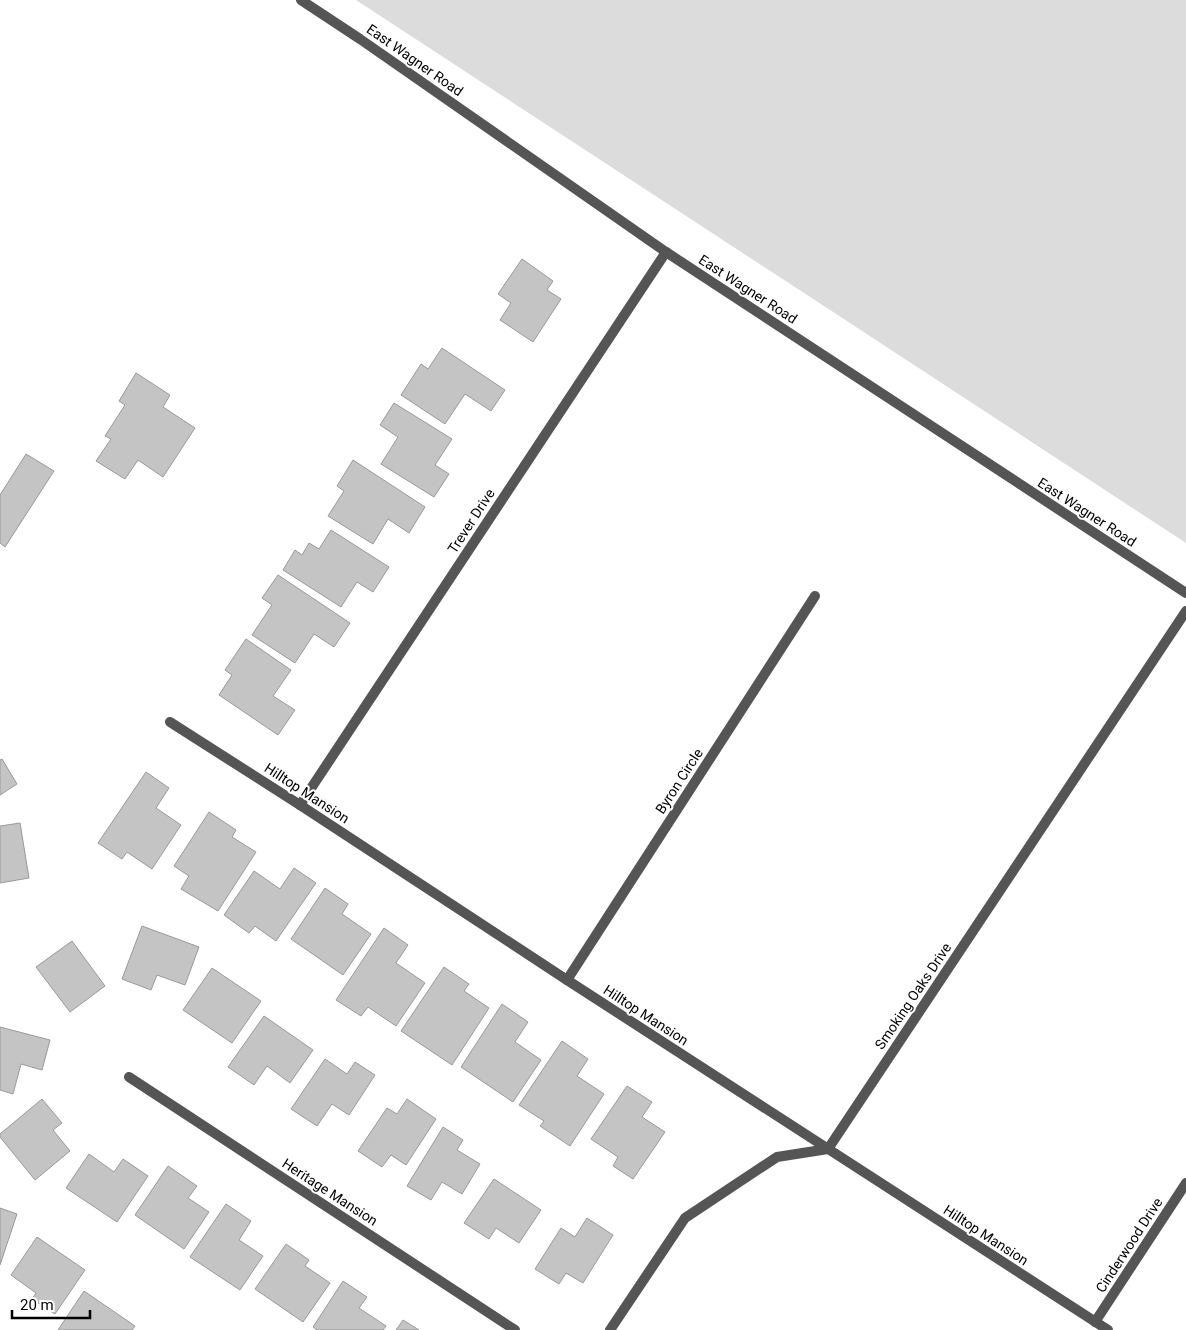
<svg xmlns="http://www.w3.org/2000/svg" width="1186" height="1330" viewBox="0 0 1186 1330" font-family="Roboto,sans-serif">
  <style>
    .green { fill: #dcdcdc }
    .building { fill: #c4c4c4; stroke: #999 }
    .lines { fill: none; stroke-linecap: round; stroke-linejoin: round }
    .minor { stroke: #555; stroke-width: 10 }
    .tertiary { stroke: #555; stroke-width: 10 }
    .labels { text-anchor: middle; stroke-width: 4; stroke-linejoin: round; paint-order: stroke }
    .street-label { font-size: 14px; fill: #000; stroke: #fff }
  </style>
  <rect width="100%" height="100%" fill="#fff"/>
  <path class="green" d="M356,0H1186V543Z"/>
  <g class="building">
    <path d="M522,259L553,281L547,290L561,299L533,342L500,320L511,303L498,294Z"/>
    <path d="M442,348L505,390L491,411L465,394L445,424L401,395L421,364L428,369Z"/>
    <path d="M136,373L170,395L163,407L195,428L163,477L138,460L125,479L96,461L111,439L105,436L125,405L119,401Z"/>
    <path d="M394,403L452,439L435,465L449,474L434,497L381,464L398,437L380,425Z"/>
    <path d="M26,454L54,471L5,547L0,543V495Z"/>
    <path d="M353,460L425,507L409,533L388,519L373,544L328,516L344,491L337,486Z"/>
    <path d="M331,530L389,567L373,592L357,582L341,607L283,570L295,550L302,555L309,543L319,549Z"/>
    <path d="M278,575L350,623L334,647L314,634L295,663L252,635L272,605L262,598Z"/>
    <path d="M246,639L291,670L273,696L295,710L278,735L219,695L232,675L225,670Z"/>
    <path d="M2,759L17,784L0,795V760Z"/>
    <path d="M146,772L169,788L156,808L181,825L152,869L127,852L122,859L98,843Z"/>
    <path d="M209,812L236,830L232,837L256,852L218,911L181,889L189,876L174,866Z"/>
    <path d="M20,823L29,878L0,883V826Z"/>
    <path d="M294,868L316,883L276,941L255,926L249,933L224,915L254,871L280,889Z"/>
    <path d="M325,888L348,904L342,914L371,934L343,975L291,939Z"/>
    <path d="M142,926L199,947L185,985L157,975L151,990L122,979Z"/>
    <path d="M384,928L408,945L396,963L425,983L396,1026L368,1007L361,1016L336,1000Z"/>
    <path d="M72,941L105,986L70,1012L36,967Z"/>
    <path d="M444,967L469,984L464,991L489,1008L452,1065L401,1031Z"/>
    <path d="M212,968L261,1001L232,1043L183,1010Z"/>
    <path d="M502,1004L528,1022L515,1042L541,1060L513,1102L461,1067Z"/>
    <path d="M264,1016L313,1050L290,1083L267,1066L254,1085L228,1067Z"/>
    <path d="M0,1027L50,1040L42,1070L21,1064L13,1094L0,1090Z"/>
    <path d="M562,1041L588,1059L577,1076L604,1094L570,1146L540,1126L544,1121L519,1105Z"/>
    <path d="M325,1059L347,1074L355,1062L375,1075L349,1115L332,1104L317,1126L291,1109Z"/>
    <path d="M627,1086L652,1102L642,1117L665,1132L633,1179L613,1166L618,1157L591,1139Z"/>
    <path d="M42,1099L62,1123L53,1130L70,1151L35,1180L0,1137V1134Z"/>
    <path d="M407,1099L436,1119L406,1165L391,1155L382,1167L358,1151L387,1108L397,1114Z"/>
    <path d="M443,1127L463,1140L457,1150L480,1164L462,1194L442,1182L431,1200L407,1186Z"/>
    <path d="M89,1154L114,1172L123,1159L148,1176L117,1222L66,1188Z"/>
    <path d="M168,1166L197,1186L188,1198L209,1212L184,1249L135,1215Z"/>
    <path d="M494,1179L541,1210L519,1243L496,1228L489,1239L464,1223Z"/>
    <path d="M226,1204L251,1221L239,1240L263,1256L240,1290L190,1257Z"/>
    <path d="M0,1208L17,1214L0,1265Z"/>
    <path d="M587,1218L613,1235L583,1283L566,1273L559,1284L535,1269L561,1228L575,1237Z"/>
    <path d="M37,1237L85,1270L55,1314L32,1299L36,1293L11,1275Z"/>
    <path d="M286,1244L309,1260L305,1266L330,1283L303,1322L255,1289Z"/>
    <path d="M343,1281L367,1297L359,1308L386,1326L383,1330H317L313,1327Z"/>
    <path d="M84,1291L135,1326L132,1330H58Z"/>
    <path d="M403,1320L419,1330H396Z"/>
  </g>
  <g class="lines">
    <g class="minor">
      <path d="M170,722L300,805L567,980L1108,1330"/>
      <path d="M300,805L666,252"/>
      <path d="M567,980L815,596"/>
      <path d="M129,1077L515,1330"/>
      <path d="M1095,1322L1186,1183"/>
      <path d="M610,1330L685,1218L777,1157L828,1149L1186,611"/>
    </g>
    <path class="tertiary" d="M301,0L360,39L666,252L1186,593"/>
  </g>
  <g class="labels">
    <g class="street-label">
      <text transform="translate(415 60) rotate(35)" y="5">East Wagner Road</text>
      <text transform="translate(748 289) rotate(33)" y="5">East Wagner Road</text>
      <text transform="translate(1087 512) rotate(33)" y="5">East Wagner Road</text>
      <text transform="translate(471 521) rotate(-57)" y="5">Trever Drive</text>
      <text transform="translate(679 781) rotate(-57)" y="5">Byron Circle</text>
      <text transform="translate(307 793) rotate(33)" y="5">Hilltop Mansion</text>
      <text transform="translate(913 996) rotate(-56)" y="5">Smoking Oaks Drive</text>
      <text transform="translate(646 1015) rotate(33)" y="5">Hilltop Mansion</text>
      <text transform="translate(330 1192) rotate(33)" y="5">Heritage Mansion</text>
      <text transform="translate(986 1235) rotate(33)" y="5">Hilltop Mansion</text>
      <text transform="translate(1129 1245) rotate(-57)" y="5">Cinderwood Drive</text>
    </g>
  </g>
  <path d="M12 1310v8h78v-8" fill="none" stroke="#000000" stroke-width="2.5"/>
  <text x="20" y="1310" font-size="15" fill="#000000" stroke="#ffffff" stroke-width="4" paint-order="stroke">20 m</text>
</svg>
